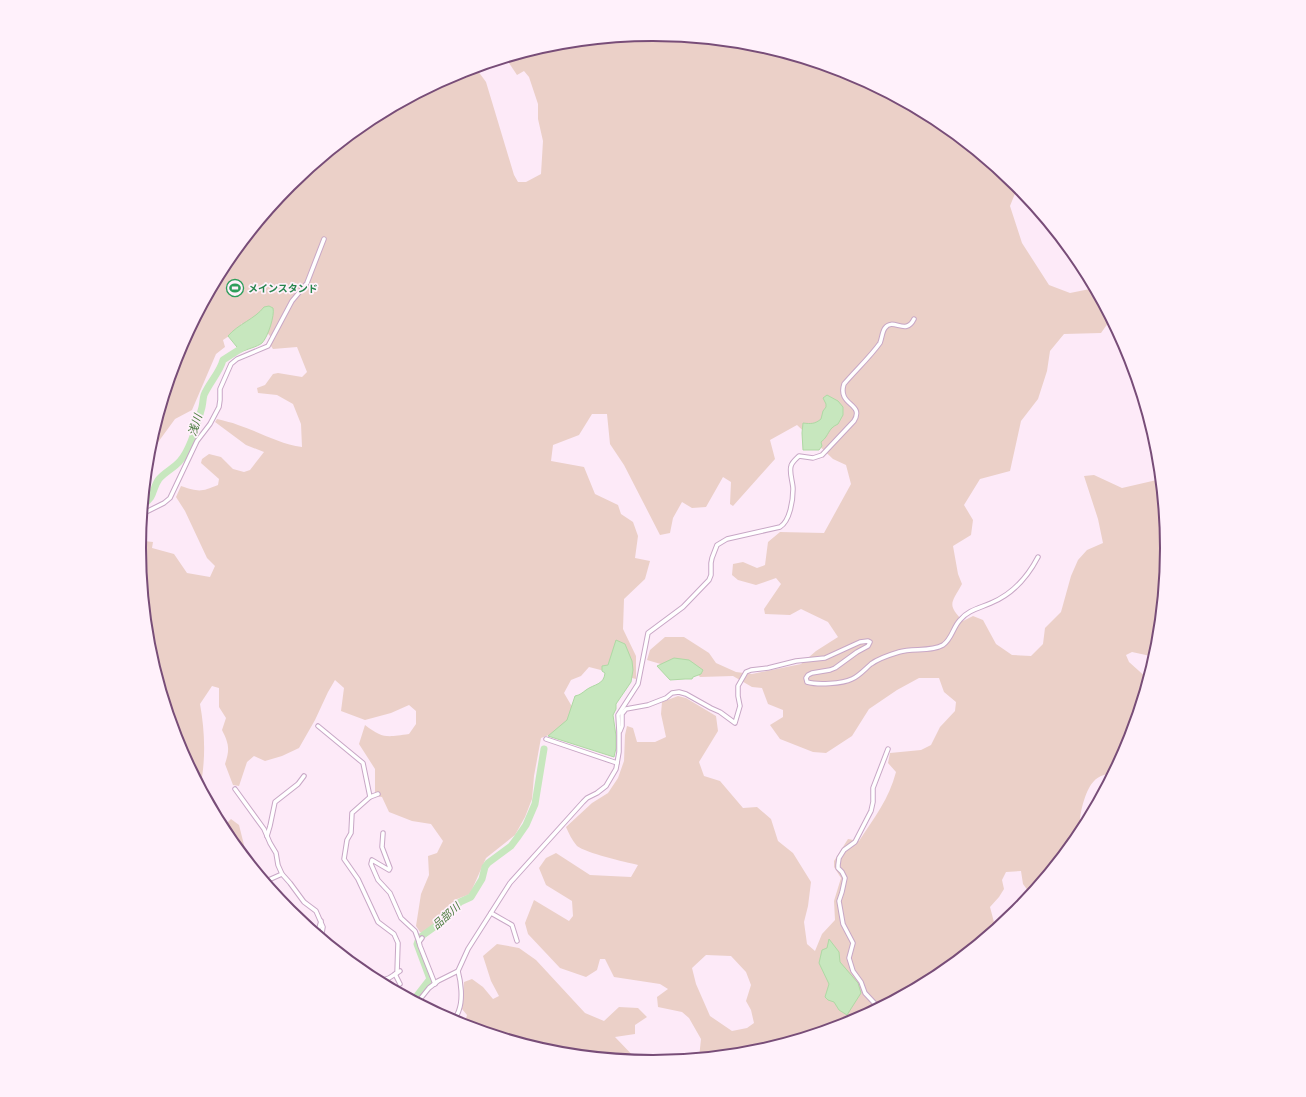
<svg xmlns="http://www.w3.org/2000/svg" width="1306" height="1097" viewBox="0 0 1306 1097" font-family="'Fira Sans','Noto Sans JP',sans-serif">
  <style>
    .green { fill: #ebd0c8; fill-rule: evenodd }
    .water { fill: #c7e7be; stroke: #afd9a4 }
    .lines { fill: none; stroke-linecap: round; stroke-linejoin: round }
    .river { stroke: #c7e7be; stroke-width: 7 }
    .minor-casing { stroke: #c8a7c6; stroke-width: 5.5 }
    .minor { stroke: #fff; stroke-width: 3.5 }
    .labels { text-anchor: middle; stroke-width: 3.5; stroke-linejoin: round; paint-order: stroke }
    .leisure-label { font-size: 10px; font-weight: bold; fill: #27864d; stroke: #fff1fb; text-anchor: start }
    .water-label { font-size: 11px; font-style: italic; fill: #4c7c40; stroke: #fff1fb }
    .rim { fill: none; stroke: #784d78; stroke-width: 2 }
  </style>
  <rect width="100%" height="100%" fill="#fdeaf8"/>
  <g class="green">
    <path d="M653,34L754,44L850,73L939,121L1018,186L1010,206L1022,243L1049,285L1070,293L1095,288L1111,319L1101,333L1064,334L1050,351L1047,371L1038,399L1021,421L1010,471L980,479L964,505L973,520L971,535L953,546L958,574L962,584C951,604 947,604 963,621L973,616L983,620L996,644L1012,655L1031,656L1043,644L1045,628L1061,612L1071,576L1078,560L1087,550L1103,543L1098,519L1084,476L1094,475L1122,488L1161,479L1167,549L1158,649L1155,657L1132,652L1126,655L1129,662L1148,679L1128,746L1126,749L1123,750L1124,754L1114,773C1108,773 1098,776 1094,781C1086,789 1080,811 1080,822C1080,825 1082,828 1083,830L1081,835L1031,895L1023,884L1021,871L1006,872L1002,880L1004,889L999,897L990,907L995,926L994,931L939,976L850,1024L753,1053L699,1058L701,1039L689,1018L682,1012L658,1007L657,997L668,989L660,984L614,977L605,959H600L597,970L586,977L560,968L528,934L525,923L534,900L569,921L573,916L572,901L546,885L539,868L546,858L556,853L590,875L631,877L638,865C625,862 586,853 577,846C572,840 569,834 566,827L592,803L608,793L618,778L624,761L625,735L627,726L633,728L637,742H655L666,737L661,714L662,702L678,696L686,698L716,716L718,731L699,762L704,776L720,781L743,808L757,807L771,819L778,841L793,853L811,882L808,906L804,922L807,944L815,951L822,934L835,920L834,901L841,878L834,867V861L848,839L859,841C874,818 889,799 896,772L888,763L890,753L921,750L931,745L940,727L955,711L956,702L944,692L939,678H919L897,690L869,709L852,736L826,753L813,752L780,739L770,725L783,717V710L768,704L762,688L752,687L733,676L700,677L690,666L664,665L647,660L650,650L665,637H684L709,653L716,663L736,672L752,674L801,664L816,651L838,637L828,622L801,609L790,615L765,614L764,609L781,584L776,578L756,585L738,580L732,575L733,564L743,562L757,568L765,565L768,542L780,532L824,533L851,484L846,465L833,459L797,425L770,440L775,459L733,506L730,504L731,482L723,477L706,507L692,508L682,502L673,518L670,533L660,535L624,465L610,444L607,414H592L579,435L553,445L551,461L584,467L595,494L618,505L621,514L633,522L638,536L635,558L650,561L645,579L624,599L623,629L636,656V679L589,667L581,676L571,680L564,693L574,710L569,722L554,733L541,738L534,776L532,799L525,817L515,835L486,858L470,894L457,899L445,912L439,920L427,929L425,934L420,932L416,926L421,894L429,875L428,856L437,853L443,841L431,824L412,821L389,812L382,797L375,796V769L359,744L365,725C383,739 387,737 409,734L416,724V711L409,705L391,713L365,720L341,711L344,688L335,680L328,692L315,720L299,748L282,756L265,761L254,756L247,762L239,786L233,785L225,764C230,749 229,744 222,730L226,718L219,707V688L212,686L200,704C205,731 206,761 200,788L178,745L148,649L139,548V543L144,541L153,542L152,548L174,554L187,573L210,577L215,566L207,558L185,511L176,497L181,486C199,492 201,492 218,485L219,479L201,463L202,459L209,454L221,457L233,469L244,472L250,470L264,452L246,445L215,422L217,419C224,421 231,422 238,425C260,432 279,444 302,447L301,424L293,404L277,395L258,393L257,388L265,385L273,374L278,373L302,377L307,372L297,347L273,349L271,346L270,336L265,330L240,336L242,323L238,330L223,340L225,347L216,354L192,410L175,419L148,456V448L178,351L225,262L289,185L367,121L456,73L475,67L486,82L514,175L518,182H526L541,174L543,141L538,119V104L529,77L524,71L517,75L507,60V58L553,44ZM706,955L731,956L746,972L751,985L746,1001L751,1010L754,1023L747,1028L732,1031L710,1016L696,984L692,968Z"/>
    <path d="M231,819L239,825L245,849V858L224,832L225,825Z"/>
    <path d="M497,944L519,948L536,960L585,1013L604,1021L619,1007L638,1008L647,1017L635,1025V1034L615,1037L639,1062L552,1053L464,1026L467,1015L462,1009L464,982L472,979L483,987L493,999L499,996L491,981L483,956Z"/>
  </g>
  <g class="water">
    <path d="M269,306L273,308C275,315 268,337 262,343C257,347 247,349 241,352L228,336C238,324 255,319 264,307Z"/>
    <path d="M827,395L838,401L843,407V415L838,424C827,429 830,435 821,442L822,446L819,450H803L802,433L803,423C811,424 815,424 821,419L823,411L826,407V404L823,398Z"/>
    <path d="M616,640L625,644L632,661L633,670L631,682L616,704V709L613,715L616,736V748L614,757L548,736L567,720L575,696C580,695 582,693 586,690C594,684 604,685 605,673L602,671V666L608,665Z"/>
    <path d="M674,658L689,660L703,670L701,674L693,677L692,679H685L670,680L657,666Z"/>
    <path d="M829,939L839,952L840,962L858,983L861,993L847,1015L839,1010L834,1002L828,1000L825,997L829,984L819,963L822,950L827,948Z"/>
  </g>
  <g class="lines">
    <g class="river">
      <path d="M143,504C155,498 152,488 159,479C165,472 174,468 180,461C191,449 198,422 202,407C203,403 203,398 204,395C209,383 220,372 223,360L245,346"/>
      <path d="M413,1001L430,979L417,944L419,938L440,923L460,902L471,897L482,879L485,867L488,863L511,846L517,838L526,825L535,804L544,749"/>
    </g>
    <g class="minor-casing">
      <g id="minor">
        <path d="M154,430L157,424"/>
        <path d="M142,514L164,503L170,498L197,441L210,424L219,407L220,400V389L231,364L237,359L268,346L292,301L307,283L324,239"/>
        <path d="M318,726L363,763L370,797L352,813L351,833L347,840L344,859L358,879L378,922L394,934L398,943L397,973"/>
        <path d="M620,731L622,726V714L626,709L648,705L666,698L672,693L679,692L686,694L711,708L720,712L735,723L740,706L738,696V686L746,672L751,670L768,668L796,661L825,658L860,642L868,641L870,642L868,646L857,652L835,668L830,670L812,673L808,675L806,678L807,682C817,685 842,684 852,679C859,676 865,669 871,664C879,658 889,655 899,652C913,648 931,652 943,645C952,639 953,627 960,620C968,610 980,608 991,603C1013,594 1027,578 1038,557"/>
        <path d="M546,739L617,763"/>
        <path d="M235,789L264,829L270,843L276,853L278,865L282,874L290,883L304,902L316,911L323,927L321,939"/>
        <path d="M370,797L378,794"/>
        <path d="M383,833L382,847L390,868L389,870L372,860L371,864L378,880L390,893L401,918L415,931L419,942"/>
        <path d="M267,836L270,826L275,802L298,784L304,776"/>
        <path d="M264,882L282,874"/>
        <path d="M491,913L512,925L517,941"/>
        <path d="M317,935L321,921"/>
        <path d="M422,938L419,942L420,946L435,984"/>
        <path d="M395,974L400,984"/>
        <path d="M377,982L389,978L400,971"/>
        <path d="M417,1003L429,988L438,981L458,971L468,949L510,883L583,802L587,798L597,793L606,786L616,769L619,752V732L618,715L638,684L648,633L683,607L709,580L711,575V563L712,558L717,545L727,539L780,527C790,521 793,500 793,489C793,482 789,473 791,466C792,462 796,459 799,456L813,458L822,455L854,421C865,403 837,406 844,384C856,370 870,357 880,343C882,338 882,332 885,328C893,317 906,336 914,319"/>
        <path d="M879,1008L865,993L861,982L853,971L849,958L853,943L843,924L839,901L842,892L845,878L842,872L838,868V865L839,858L844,850L855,842L871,811L873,802V788L888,749"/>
        <path d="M453,1022C455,1018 458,1014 459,1010C463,999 461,982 458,971"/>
      </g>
    </g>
    <use href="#minor" class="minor"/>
  </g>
  <defs>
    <g id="stadium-ring" transform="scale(0.9)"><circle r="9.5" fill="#fff1fb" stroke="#2e9e5b" stroke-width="1.5"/><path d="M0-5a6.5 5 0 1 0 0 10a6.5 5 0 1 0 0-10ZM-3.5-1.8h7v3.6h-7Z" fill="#2e9e5b"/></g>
  </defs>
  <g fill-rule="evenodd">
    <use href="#stadium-ring" x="235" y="288"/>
  </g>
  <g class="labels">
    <g class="leisure-label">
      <text x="248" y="292">メインスタンド</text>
    </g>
    <g class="water-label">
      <text transform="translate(195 425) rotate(-73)" y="4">浅川</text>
      <text transform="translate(446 916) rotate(-42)" y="4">品部川</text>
    </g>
  </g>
  <path d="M0 0H1306V1097H0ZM146 548a507 507 0 1 1 1014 0a507 507 0 1 1-1014 0Z" fill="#fff1fb" fill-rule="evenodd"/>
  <path class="rim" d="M146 548a507 507 0 1 1 1014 0a507 507 0 1 1-1014 0Z"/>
</svg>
